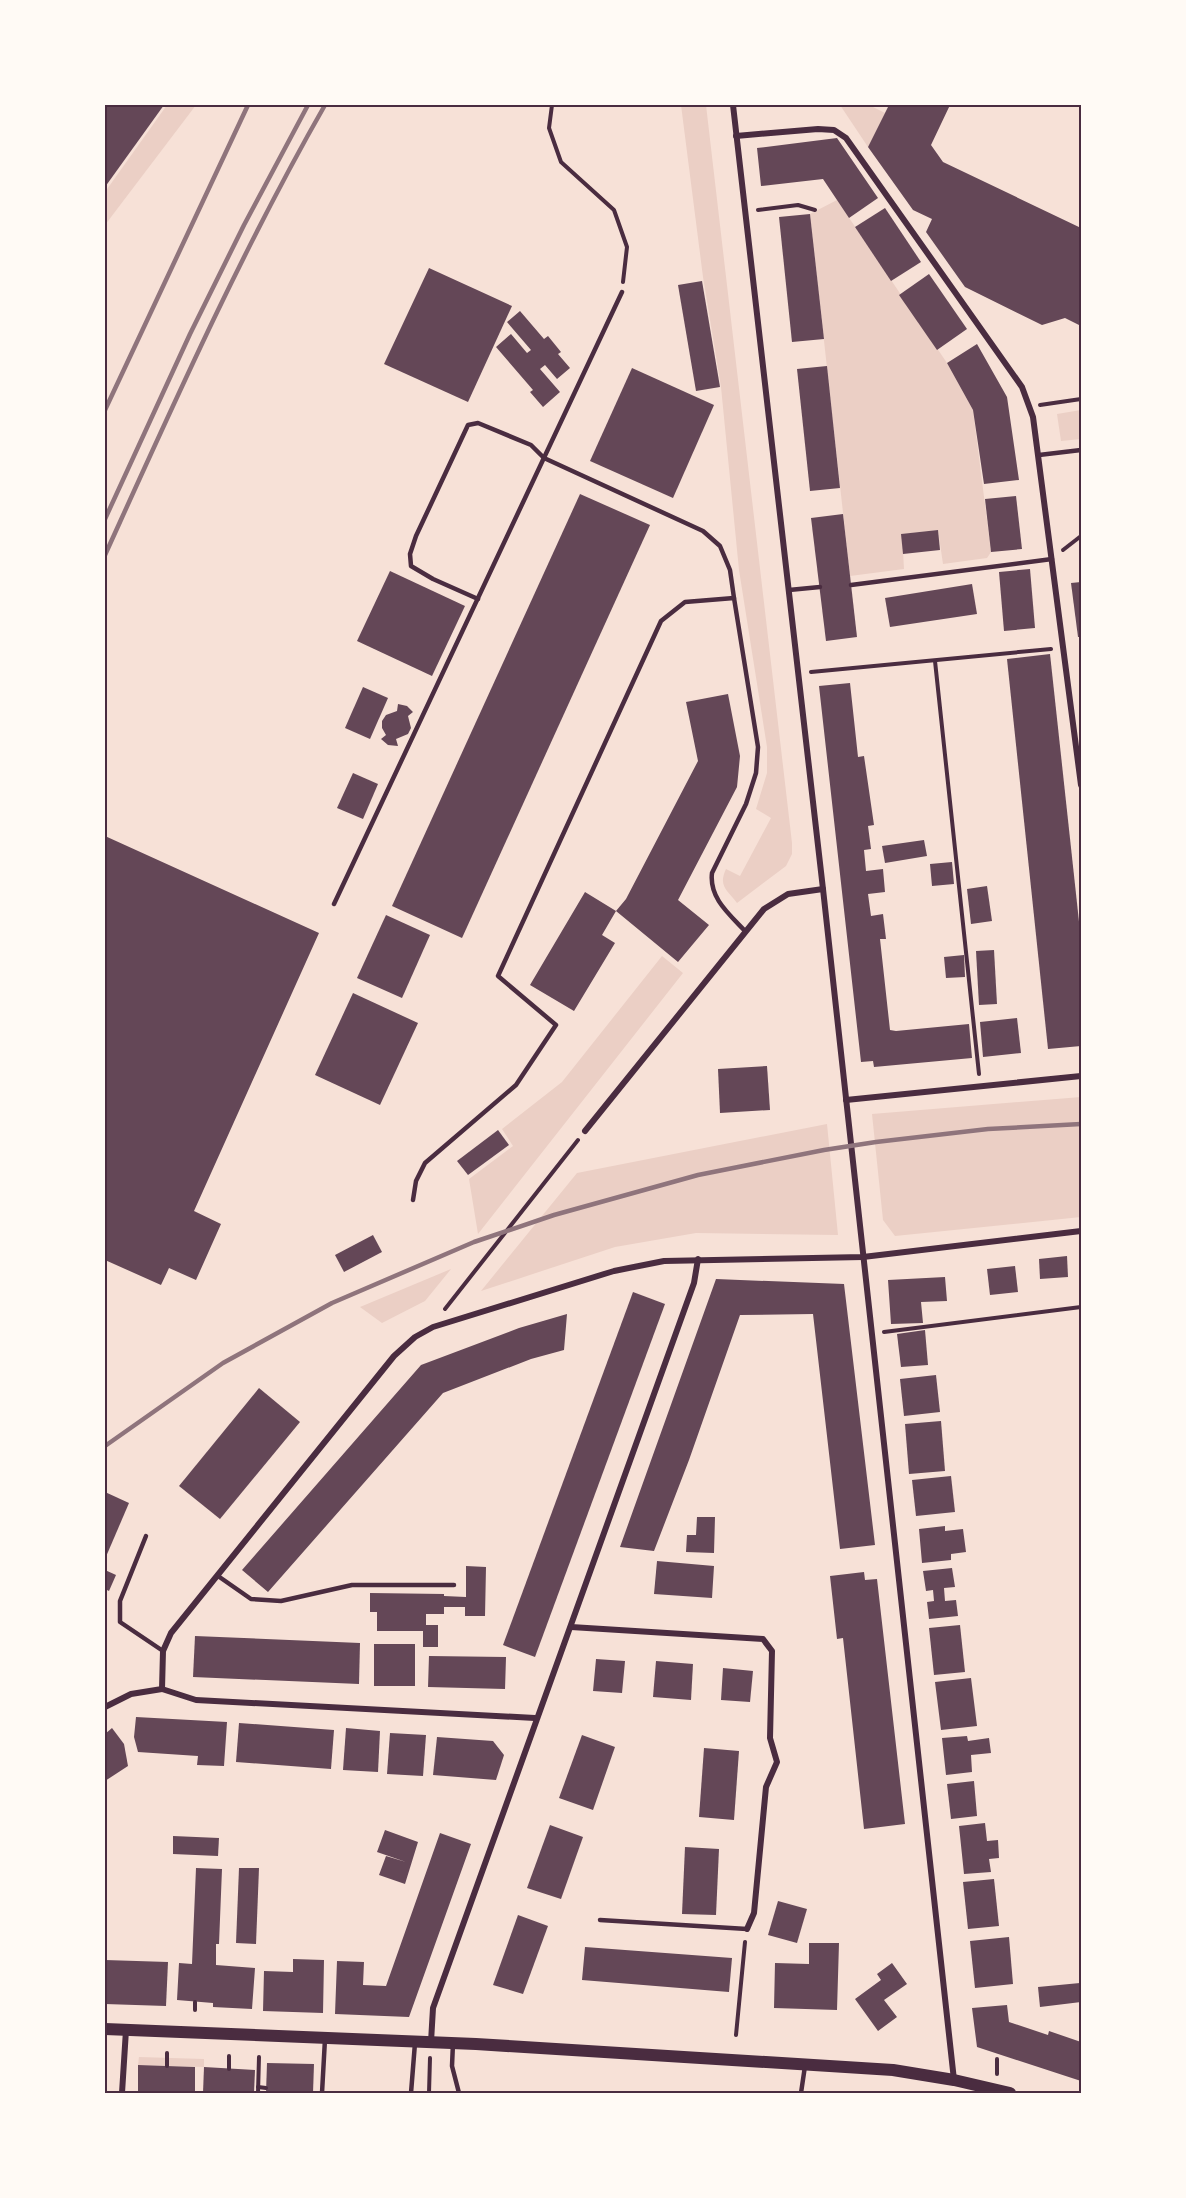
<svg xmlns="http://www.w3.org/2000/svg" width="1186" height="2198" viewBox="0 0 1186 2198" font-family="'Exo 2',sans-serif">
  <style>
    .green { fill: #ebcfc5 }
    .building { fill: #644757 }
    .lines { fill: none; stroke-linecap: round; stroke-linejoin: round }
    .path { stroke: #4a2c40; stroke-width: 4 }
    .service { stroke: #4a2c40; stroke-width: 4.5 }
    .minor { stroke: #4a2c40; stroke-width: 6 }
    .secondary { stroke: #4a2c40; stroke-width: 12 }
    .rail { stroke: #8f747c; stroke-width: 4.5 }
    .neatline { fill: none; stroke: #4a2c40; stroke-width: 2 }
  </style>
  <rect width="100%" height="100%" fill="#f7e1d7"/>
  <g class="green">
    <path d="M167,105H196L105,225V192Z"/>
    <path d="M681,105H706L792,843V854L786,866L737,903C727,890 718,886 726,869L740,876L771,818L756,809L767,773V747L739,570L721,387L703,277Z"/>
    <path d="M840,105H869L885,113L868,147Z"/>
    <path d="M837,200L947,363L973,410L991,552L987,558L943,564L938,530L902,534L904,569L850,576L810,214Z"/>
    <path d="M1081,410V439L1061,441L1057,414Z"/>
    <path d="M662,956L683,973L478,1234L469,1179L513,1146L502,1129L562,1082Z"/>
    <path d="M1081,1097V1217L895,1236L883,1220L872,1114Z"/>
    <path d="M827,1124L838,1235L696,1233L615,1247L481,1291L577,1173Z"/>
    <path d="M451,1269L425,1301L382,1323L360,1307Z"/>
    <path d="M139,2057L204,2059V2067L138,2065Z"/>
  </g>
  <g class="building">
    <path d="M105,105H164L105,187Z"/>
    <path d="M889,105H950L931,145L943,162L1081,228V326L1065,318L1042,325L965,287L926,232L932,219L913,210L868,147Z"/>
    <path d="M837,138L878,198L849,218L823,179L761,186L757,148Z"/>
    <path d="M885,208L921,262L891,281L855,227Z"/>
    <path d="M810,214L824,339L792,342L779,217Z"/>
    <path d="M429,268L512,306L468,402L384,364Z"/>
    <path d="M929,274L967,329L937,350L899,295Z"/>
    <path d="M702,281L720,387L696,391L678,285Z"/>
    <path d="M520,311L544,339L548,336L561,352L558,354L570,368L557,379L545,365L540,369L560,392L543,407L530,392L533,390L496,347L511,334L527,353L531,350L507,322Z"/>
    <path d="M977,344L1007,397L1019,480L984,484L973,410L947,363Z"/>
    <path d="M827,366L840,488L810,491L797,369Z"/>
    <path d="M632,368L714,405L673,498L590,461Z"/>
    <path d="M580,494L650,525L462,938L392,906Z"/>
    <path d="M1016,496L1022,549L991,552L985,499Z"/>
    <path d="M843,514L857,637L826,641L811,518Z"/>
    <path d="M938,530L940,550L903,554L901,534Z"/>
    <path d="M1030,569L1035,628L1004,631L999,572Z"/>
    <path d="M390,571L465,606L432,676L357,641Z"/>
    <path d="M1081,582V637H1078L1071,583Z"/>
    <path d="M972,584L977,614L890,627L885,598Z"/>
    <path d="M1050,654L1081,940V1046L1048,1049L1007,659Z"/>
    <path d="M850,683L858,757L864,756L874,825L868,826L871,849L864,850L866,871L883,869L885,892L868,894L871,916L883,914L886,939H880L890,1030L896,1031L969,1024L972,1058L874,1067L873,1061L861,1062L819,686Z"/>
    <path d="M363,687L388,698L370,739L345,728Z"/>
    <path d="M728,694L740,756L737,787L678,900L709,925L678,962L616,911L602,935L615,943L574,1011L530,985L585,892L616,911L626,899L698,761L686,702Z"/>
    <path d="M398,704L407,706L413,712L408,716L411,728L408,734L396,739L398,746L388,745L381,739L386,735L382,728V721L386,715L397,711Z"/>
    <path d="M353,773L378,784L363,819L337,808Z"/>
    <path d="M105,836L319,933L194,1211L221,1224L196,1280L169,1268L161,1285L105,1260Z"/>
    <path d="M924,840L927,856L885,863L882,846Z"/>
    <path d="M952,862L954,884L932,886L930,864Z"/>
    <path d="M987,886L992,921L971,924L967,889Z"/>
    <path d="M386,915L430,935L402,998L357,978Z"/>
    <path d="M994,950L997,1004L979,1005L976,951Z"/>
    <path d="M964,955L965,977L946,978L944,957Z"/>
    <path d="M353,993L418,1023L380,1105L315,1075Z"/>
    <path d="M1017,1018L1021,1053L983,1057L980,1022Z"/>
    <path d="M767,1066L770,1110L720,1113L718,1069Z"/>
    <path d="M498,1130L509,1145L468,1175L457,1161Z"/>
    <path d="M373,1235L382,1252L344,1272L335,1255Z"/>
    <path d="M1067,1256L1068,1277L1040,1279L1039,1259Z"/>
    <path d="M1015,1266L1018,1292L990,1295L987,1269Z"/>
    <path d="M945,1277L947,1301L921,1302L923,1323L891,1324L888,1280Z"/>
    <path d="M716,1279L844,1284L875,1545L840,1549L813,1314L740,1315L689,1460L654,1551L620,1547Z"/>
    <path d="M633,1292L665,1304L535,1657L503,1645Z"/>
    <path d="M567,1314L564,1350L531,1359L443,1393L268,1592L242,1570L421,1365L519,1328Z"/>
    <path d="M925,1330L928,1365L901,1367L897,1334Z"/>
    <path d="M936,1375L940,1412L904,1416L900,1379Z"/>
    <path d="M259,1388L300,1422L220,1519L179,1486Z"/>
    <path d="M941,1421L945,1471L909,1474L905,1424Z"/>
    <path d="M951,1476L955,1512L916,1516L912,1480Z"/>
    <path d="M105,1492L129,1503L105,1559Z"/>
    <path d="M697,1517H715L714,1553L686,1552L687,1535H696Z"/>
    <path d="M945,1526V1531L963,1529L966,1552L951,1554V1560L922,1563L919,1529Z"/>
    <path d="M657,1561L714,1566L712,1598L654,1594Z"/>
    <path d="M466,1566L486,1567L485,1616H465V1607H444V1614H426V1625H438V1647H423V1631H377V1612H370V1593L444,1594V1596L466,1597Z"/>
    <path d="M952,1568L955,1587L944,1588L945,1601L956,1600L958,1616L929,1619L927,1602L934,1601L933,1590L926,1591L923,1571Z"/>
    <path d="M105,1570L116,1575L109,1591L105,1589Z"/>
    <path d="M864,1572L865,1580L877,1579L905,1824L864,1829L843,1638L837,1639L830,1576Z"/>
    <path d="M960,1625L965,1672L934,1675L929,1628Z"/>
    <path d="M195,1636L360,1643L359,1684L193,1677Z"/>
    <rect x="374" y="1644" width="41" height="42"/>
    <path d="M429,1656L506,1657L505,1689L428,1687Z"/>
    <path d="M596,1659L625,1661L622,1693L593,1691Z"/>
    <path d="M656,1661L693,1664L691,1700L653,1697Z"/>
    <path d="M723,1668L753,1671L750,1702L721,1700Z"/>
    <path d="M971,1678L977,1726L941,1730L935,1682Z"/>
    <path d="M136,1717L227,1722L224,1766L197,1765L198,1756L138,1752L134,1737Z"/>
    <path d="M239,1723L334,1730L331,1769L236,1762Z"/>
    <path d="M112,1728L124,1744L128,1766L105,1781V1734Z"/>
    <path d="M346,1728L380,1731L378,1772L343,1770Z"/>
    <path d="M390,1733L426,1735L423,1776L387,1774Z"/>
    <path d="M582,1735L615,1747L593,1810L559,1798Z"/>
    <path d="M967,1736L968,1741L989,1738L991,1753L971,1755L972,1772L946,1775L942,1738Z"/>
    <path d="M437,1737L493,1741L504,1755L496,1780L433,1775Z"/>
    <path d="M704,1748L739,1751L734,1820L699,1817Z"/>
    <path d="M974,1781L977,1816L951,1819L947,1784Z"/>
    <path d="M985,1823L987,1841L998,1840L999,1858L989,1859L991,1872L964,1874L959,1826Z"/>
    <path d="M550,1825L583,1837L561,1899L527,1888Z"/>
    <path d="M385,1830L418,1842L405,1884L379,1875L386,1856L406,1862L377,1852Z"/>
    <path d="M440,1833L471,1844L409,2017L335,2014L337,1961L364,1962L363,1985L386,1986Z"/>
    <path d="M173,1836L219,1838L218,1856L173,1854Z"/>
    <path d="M685,1847L719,1849L716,1915L682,1914Z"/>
    <path d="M196,1868L222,1869L219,1944H216V1965L255,1968L252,2009L213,2007V2003L177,2000L179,1963L192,1964Z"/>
    <path d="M239,1868H259L256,1944L236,1943Z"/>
    <path d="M994,1879L999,1926L968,1929L963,1882Z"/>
    <path d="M778,1901L807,1909L797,1943L768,1935Z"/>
    <path d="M518,1915L548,1926L523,1994L493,1985Z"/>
    <path d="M1009,1937L1013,1984L975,1988L970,1941Z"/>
    <path d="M809,1943H839L837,2010L774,2008L775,1963L809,1964Z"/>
    <path d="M585,1947L732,1958L729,1992L582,1980Z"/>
    <path d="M293,1959L324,1960L323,2013L263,2011L264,1971L293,1972Z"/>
    <path d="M105,1960L168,1962L166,2006L105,2004Z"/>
    <path d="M892,1963L907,1984L884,2000L897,2017L878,2031L855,1999L881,1980L877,1974Z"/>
    <path d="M1080,1983L1081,2002L1040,2007L1038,1987Z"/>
    <path d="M1007,2005L1009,2022L1048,2035L1049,2031L1081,2042V2081L977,2047L972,2008Z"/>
    <path d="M267,2063L314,2064L313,2093H266Z"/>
    <path d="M138,2065L195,2067V2093H138Z"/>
    <path d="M204,2067L255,2070L254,2093H203Z"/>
  </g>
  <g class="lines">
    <g class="path">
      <path d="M552,105L549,128L561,162L614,210L627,247L623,282"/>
      <path d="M758,210L798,205L815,210"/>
      <path d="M1040,405L1081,399"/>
      <path d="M1063,550L1081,536"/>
      <path d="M935,661L979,1074"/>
      <path d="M811,672L1051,649"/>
      <path d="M445,1309L578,1140"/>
      <path d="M884,1332L1081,1307"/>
      <path d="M195,2010V2002"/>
      <path d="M736,2035L745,1942"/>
      <path d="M229,2056V2069"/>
      <path d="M167,2066V2053"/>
      <path d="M997,2074V2059"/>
      <path d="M258,2087L266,2088"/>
      <path d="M258,2093L259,2057"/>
      <path d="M429,2093L430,2058"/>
    </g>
    <g class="service">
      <path d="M1039,455L1081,450"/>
      <path d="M851,585L1052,559"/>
      <path d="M789,590L820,587"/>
      <path d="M478,599L433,579L411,566L410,554L416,536L468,425L478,423L531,445L544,458L703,531L720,546L730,570L734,598"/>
      <path d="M334,904L622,292"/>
      <path d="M413,1200L416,1181L425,1163L516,1085L556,1025L498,976L661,621L685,602L734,598L758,747L756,773L746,804L712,873C709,898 729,914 745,931"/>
      <path d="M146,1536L120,1601V1622L163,1651"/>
      <path d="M218,1576L251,1599L281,1601L352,1585H454"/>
      <path d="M600,1920L747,1929"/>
      <path d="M453,2043L452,2066L459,2093"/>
      <path d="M322,2093L325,2039"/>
      <path d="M411,2093L415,2043"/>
      <path d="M801,2093L805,2066"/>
    </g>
    <g class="minor">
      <path d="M733,105L823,889L954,2080"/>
      <path d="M736,136L818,129L834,130L846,138L1022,387L1033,417L1081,785"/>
      <path d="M846,1100L1081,1076"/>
      <path d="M585,1131L764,909L788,894L823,889"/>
      <path d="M571,1627L763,1639L772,1651L770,1738L777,1762L766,1787L754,1913L747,1929"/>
      <path d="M162,1689L196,1700L535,1718"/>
      <path d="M105,1707L131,1694L162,1689L163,1651L171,1633L394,1356L415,1337L433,1327L614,1271L664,1261L863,1257L1081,1231"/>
      <path d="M431,2042L433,2008C519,1766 608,1525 694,1283L698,1259"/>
      <path d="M122,2093L126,2030"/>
    </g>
    <path class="secondary" d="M105,2029L476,2044L893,2070L954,2080L1010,2093"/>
    <g class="rail">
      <path d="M105,410L248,105"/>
      <path d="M105,519L190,334L244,225L308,105"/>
      <path d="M105,555C174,403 242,250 325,105"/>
      <path d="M105,1446L223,1363L332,1303L474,1242L554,1215L698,1175L824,1150L876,1142L988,1129L1081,1124"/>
    </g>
  </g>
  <rect width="1186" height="2198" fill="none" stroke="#fffaf5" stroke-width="213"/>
  <rect x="106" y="106" width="974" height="1986" class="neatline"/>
</svg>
